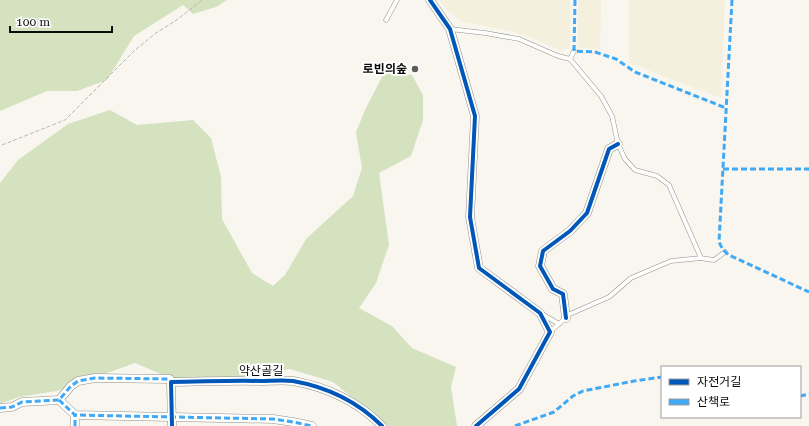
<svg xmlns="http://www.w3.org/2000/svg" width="809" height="426" viewBox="0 0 809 426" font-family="'Roboto Serif','Noto Sans KR',serif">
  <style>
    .farmland { fill: #f4f0dd }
    .forest { fill: #d4e2c0 }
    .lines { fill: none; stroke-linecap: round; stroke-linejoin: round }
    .lane-casing { stroke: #92918e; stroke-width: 5 }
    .street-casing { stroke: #92918e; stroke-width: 9 }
    .path { stroke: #b7b6b5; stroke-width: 1; stroke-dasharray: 4 2; stroke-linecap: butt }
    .lane { stroke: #fefefd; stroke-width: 4 }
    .street { stroke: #fefefd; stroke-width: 8 }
    .quiet { stroke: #3fa9f5; stroke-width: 3; stroke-dasharray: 6 3; stroke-linecap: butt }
    .cycleway-casing { stroke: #fff; stroke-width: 6 }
    .cycleway { stroke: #0057b8; stroke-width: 4 }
    .poi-dot { fill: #5e5d5b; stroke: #fff; stroke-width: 1.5 }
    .labels { text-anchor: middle; stroke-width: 4; stroke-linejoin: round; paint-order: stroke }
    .poi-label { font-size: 12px; font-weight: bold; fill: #0b0b0b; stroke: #fff; text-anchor: end }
    .street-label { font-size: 12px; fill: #0b0b0b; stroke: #fff }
  </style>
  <rect width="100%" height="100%" fill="#f9f6ef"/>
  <g class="farmland">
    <path d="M439,0H570V48L561,51L537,40L510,31L463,22L446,9Z"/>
    <path d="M578,0H601L600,50L578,47Z"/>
    <path d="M629,0H725L721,98L629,63Z"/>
  </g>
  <g class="forest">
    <path d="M0,0H227L216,7L193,14L183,5L134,36L107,80L77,91H47L0,111Z"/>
    <path d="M385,71L412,75L423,95V120L411,156L379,173L389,245L376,283L359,308L392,326L412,348L456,367L451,387L457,426H388L333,382L290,369L211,383L170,378L135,363L57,391L19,397L0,404V183L18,160L68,124L110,110L137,125L193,120L211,138L221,177L222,219L252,273L273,286L285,275L306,239L353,196L362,168L356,132L365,110Z"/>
  </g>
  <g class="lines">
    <g class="lane-casing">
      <g id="lane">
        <path d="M386,20L397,0"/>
        <path d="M450,29L485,33L519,39L558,56L570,59L601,96L612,116L618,144L625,159L635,170L657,176L669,185L701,258L671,261L631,278L609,297L570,314L550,332"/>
        <path d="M570,59L574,51"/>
        <path d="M700,258L714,260L725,252"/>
        <path d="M542,314L559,324"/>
      </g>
    </g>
    <g class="street-casing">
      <g id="street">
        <path d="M430,0L450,29L475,116L470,217L479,268L540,313L550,332L519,389L476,426"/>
        <path d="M566,318L563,294L553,289L540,266L543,251L570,231L587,213L609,149L618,144"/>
        <path d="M59,400L75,415L273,419L293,422L312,426"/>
        <path d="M0,408L12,407L22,402L59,400L71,386L78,381L95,378L170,379L171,382"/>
        <path d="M75,426V415"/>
        <path d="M172,426L171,382C200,382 230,380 260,381C270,381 283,380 293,381C327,387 358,402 382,426"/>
      </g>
    </g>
    <path class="path" d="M2,145L65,120L134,51L156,33L178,19L202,0"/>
    <use href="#lane" class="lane"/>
    <use href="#street" class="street"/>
    <g class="quiet">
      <path d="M575,0L574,51L595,52L616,59L635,72L726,108"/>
      <path d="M732,0L719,242L723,250L729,255L809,292"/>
      <path d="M723,169H809"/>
      <path d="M800,396L809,394"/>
      <path d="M59,400L75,415L273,419L293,422L312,426"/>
      <path d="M0,408L12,407L22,402L59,400L71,386L78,381L95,378L170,379L171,382"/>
      <path d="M75,426V415"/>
      <path d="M515,426L554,412L573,396L583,391L634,381L662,377"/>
    </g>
    <g class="cycleway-casing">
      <g id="cycleway">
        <path d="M430,0L450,29L475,116L470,217L479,268L540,313L550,332L519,389L476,426"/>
        <path d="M566,318L563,294L553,289L540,266L543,251L570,231L587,213L609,149L618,144"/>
        <path d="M172,426L171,382C200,382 230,380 260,381C270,381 283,380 293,381C327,387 358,402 382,426"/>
      </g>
    </g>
    <use href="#cycleway" class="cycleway"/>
  </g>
  <circle class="poi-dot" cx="415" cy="69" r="4"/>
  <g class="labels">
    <g class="poi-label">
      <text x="407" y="73">로빈의숲</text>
    </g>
    <g class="street-label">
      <text x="261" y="375">약산골길</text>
    </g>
  </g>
  <rect x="661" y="366" width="140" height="52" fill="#ffffff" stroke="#9d9d9d"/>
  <rect x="669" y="379" width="20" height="6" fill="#0057b8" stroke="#9d9d9d"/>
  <text x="697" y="386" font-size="12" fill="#0b0b0b">자전거길</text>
  <rect x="669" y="399" width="20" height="6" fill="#3fa9f5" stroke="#9d9d9d"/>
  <text x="697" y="406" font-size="12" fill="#0b0b0b">산책로</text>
  <path d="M10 26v6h102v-6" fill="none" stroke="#0b0b0b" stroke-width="2"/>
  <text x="16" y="26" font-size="12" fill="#0b0b0b" stroke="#ffffff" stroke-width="3" paint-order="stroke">100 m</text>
</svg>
